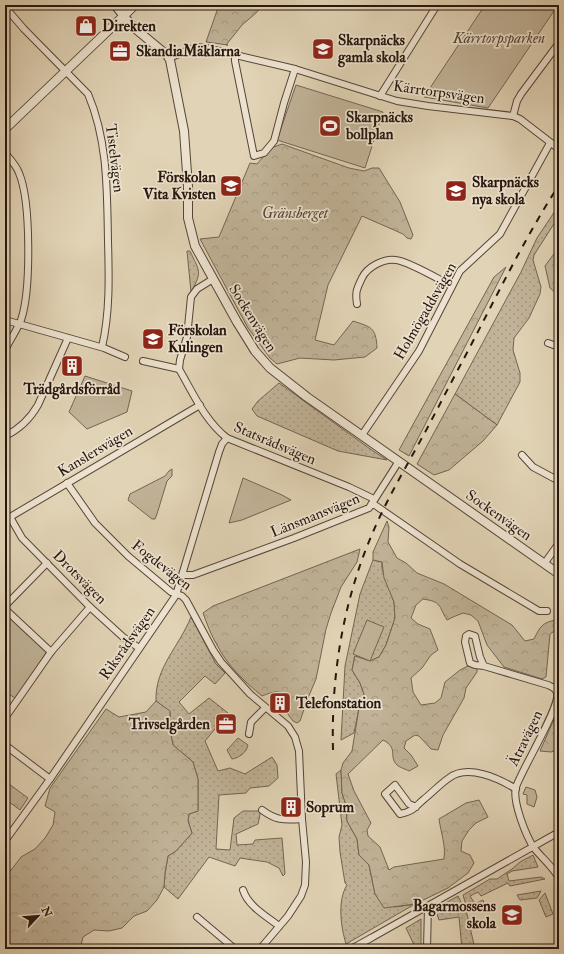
<svg xmlns="http://www.w3.org/2000/svg" width="564" height="954" viewBox="0 0 564 954" font-family="'IM FELL Double Pica',serif">
  <style>
    .grass { fill: url(#grass-dots); stroke: #746452 }
    .forest { fill: url(#forest-crowns); stroke: #746452 }
    .green { fill: #c1b398; stroke: #746452 }
    .lines { fill: none; stroke-linecap: round; stroke-linejoin: round }
    .minor-casing { stroke: #564537; stroke-width: 8 }
    .tertiary-casing { stroke: #564537; stroke-width: 10 }
    .minor { stroke: #ece2cf; stroke-width: 6 }
    .tertiary { stroke: #ece2cf; stroke-width: 8 }
    .rail { stroke: #27160d; stroke-width: 2; stroke-dasharray: 7 7; stroke-linecap: butt }
    .minor-bridge-casing { stroke: #564537; stroke-width: 8; stroke-linecap: butt }
    .minor-bridge { stroke: #ece2cf; stroke-width: 6 }
    .labels { text-anchor: middle; stroke-width: 3.5; stroke-linejoin: round; paint-order: stroke }
    .poi-label { font-size: 15px; font-weight: bold; fill: #27160d; stroke: #ece2cf; text-anchor: start }
    .park-label { font-size: 15px; font-style: italic; fill: #554537; stroke: #ece2cf }
    .street-label { font-size: 15px; fill: #27160d; stroke: #ece2cf }
  </style>
  <defs>
    <pattern id="grass-dots" width="8" height="8" patternUnits="userSpaceOnUse"><rect width="8" height="8" fill="#c1b398"/><path d="M2 2h.1M6 6h.1" fill="none" stroke="#a69982" stroke-width="1.8" stroke-linecap="round"/></pattern>
    <pattern id="forest-crowns" width="20" height="18" patternUnits="userSpaceOnUse"><rect width="20" height="18" fill="#c1b398"/><path d="M2 6a3 3 0 1 1 6 0M12 15a3 3 0 1 1 6 0" fill="none" stroke="#a69982"/></pattern>
  </defs>
  <rect width="100%" height="100%" fill="#e1d3b5"/>
  <filter id="stains"><feTurbulence type="fractalNoise" baseFrequency=".005" numOctaves="4"/><feColorMatrix values="0 0 0 0 .2 0 0 0 0 .09 0 0 0 0 .02 0 0 0 .5 -.17"/></filter>
  <radialGradient id="worn" r=".72"><stop offset=".6" stop-color="#630" stop-opacity="0"/><stop offset="1" stop-color="#630" stop-opacity=".3"/></radialGradient>
  <g class="grass">
    <path d="M559,205V216L534,255L533,260L541,287L540,294L529,318L514,338L513,350L520,373V382L497,425L455,394L521,272L537,238Z"/>
    <path d="M187,251H190C199,271 203,271 191,292Z"/>
    <path d="M279,383L373,451L387,460L338,451L257,416L252,409L258,401Z"/>
    <path d="M373,560L382,562V569L394,602L395,618L386,645L379,657L370,661L355,656L352,670L360,683L364,694L359,708L354,733L341,740L345,666L360,594Z"/>
    <path d="M191,617L216,664L225,673L215,684L205,676L179,702L189,714L209,698L228,713L205,741L218,771L230,768L245,774L272,757L277,765L278,778L269,786L250,788L246,793L219,795L216,849L230,850L234,818L243,811H260V815L258,824L236,834L237,845L253,844L255,840L282,838L285,874L283,876L279,868L267,862L240,858L235,866L209,857L178,899L164,887L165,873L168,856L176,851L192,833L188,821L189,814L198,811V779L193,762L173,745L170,730V712L156,701C155,667 179,647 191,617Z"/>
    <path d="M238,738L248,745C247,752 239,758 232,759L227,750Z"/>
    <path d="M341,770L342,793L346,805L347,821L357,839L359,855L369,865L375,894L395,907L415,904L346,944C341,927 337,901 347,885L345,883L340,852L339,837L342,825L336,774Z"/>
    <path d="M533,855L538,867L512,871L507,874L509,881L541,877L545,879L510,886L508,883L481,896L478,892L470,896L475,904L483,900L486,908L482,909L480,907L468,912L463,895L490,879H497L512,869L520,862Z"/>
    <path d="M541,891L537,898L520,900L517,895Z"/>
    <path d="M545,893L553,914L546,917L539,900Z"/>
    <path d="M458,896L467,914L475,949H462L459,917L439,920L437,914L434,912L442,905Z"/>
    <path d="M421,919V949H416L406,928Z"/>
  </g>
  <g class="forest">
    <path d="M219,5H263L256,13L242,25L226,45H228L206,42Z"/>
    <path d="M282,144L349,168L364,171L372,168H379L400,202L413,235L411,239L407,238L403,234L362,216L328,285L315,340L334,345L353,321C371,327 376,327 377,348L365,357L334,360L300,358L277,364L270,358L248,328L200,239L219,237L250,163L257,164L271,148Z"/>
    <path d="M559,247V296L550,288L545,266Z"/>
    <path d="M506,267L409,456L399,450L494,277Z"/>
    <path d="M455,394L497,425L483,441L449,470L434,475L417,464Z"/>
    <path d="M387,521L389,527L388,542L397,558L406,563L417,573L444,584L512,625L525,641L534,639C540,627 542,622 557,620L559,622V628L550,634L546,677L542,679L504,667L487,645L478,621L471,615L463,613L453,617L447,620C438,605 442,602 423,599L416,605L411,618L418,624L430,629L438,650L431,655L422,668L411,678L413,692L421,705L435,703L441,698L445,682L460,670L468,666L477,669V672L466,688L464,698L443,735L438,750L431,749L419,736L415,735L406,741L404,748L411,755L418,766L409,771C405,769 399,767 397,765C388,756 399,748 383,740L348,774L354,791L371,823L367,830L368,836L380,847L389,870L394,867L444,859C446,846 441,833 439,819L466,803L479,800L488,817L476,823L469,830L462,841L461,851L470,855L474,863L468,873L448,888L415,904L384,908L375,894L369,865L359,855L357,839L347,821L346,805L342,793L341,770L343,763L352,751L359,708L364,694L360,683L352,670L355,656L370,661L379,657L386,645L395,618L394,602L384,578L382,562L373,560V552Z"/>
    <path d="M360,549L357,562L341,587L331,613L326,629L316,679L308,698L300,721L297,723L293,721L287,713L291,700C280,689 275,691 262,696C245,682 227,665 217,645C211,635 207,624 203,613L213,606Z"/>
    <path d="M156,701L170,711V730L173,745L193,762L198,779V811L189,814L188,821L192,833L176,851L168,856L165,873L164,887L157,900L147,911L134,916L122,928L109,931L94,930L83,937L80,949H5V878L21,857L35,849L45,838L53,825L55,812L45,806L50,788L106,709L119,717L146,712Z"/>
    <path d="M559,708V749L551,752L540,751Z"/>
    <path d="M5,781L28,798L20,810L5,799Z"/>
  </g>
  <g class="green">
    <path d="M485,5H558L488,108L424,97Z"/>
    <path d="M296,85L383,112L365,168L277,140Z"/>
    <path d="M85,376L132,391L127,412L87,429L69,412Z"/>
    <path d="M172,469V476L167,481L157,514L155,519H152L128,500L130,494L165,476L169,471Z"/>
    <path d="M243,478L282,495L291,500L242,520L229,523Z"/>
    <path d="M5,613L46,651V653L16,699L5,691Z"/>
    <path d="M367,620L384,627L370,661L353,654Z"/>
    <path d="M526,787L535,790L537,797L534,807L527,804V795L523,794Z"/>
  </g>
  <g class="lines">
    <g class="minor-casing">
      <g id="minor">
        <path d="M5,7L24,29L88,94C108,141 107,191 108,241C109,276 110,313 102,347"/>
        <path d="M235,55V61L254,156L264,153L274,141L284,103L295,69"/>
        <path d="M169,58L196,47L206,48L295,69L397,101L428,106L513,116L520,119L559,149"/>
        <path d="M380,96L437,5"/>
        <path d="M513,116L517,101L521,94L559,43"/>
        <path d="M5,153C11,160 16,165 19,173C31,201 31,291 21,320C17,330 10,340 5,350"/>
        <path d="M213,279L197,289L191,297L187,337L180,360L179,369C193,393 205,421 227,438L349,487L374,499"/>
        <path d="M357,304C355,291 357,289 362,278C367,267 384,258 396,260C410,262 438,279 452,286"/>
        <path d="M5,320L104,348L125,357"/>
        <path d="M548,343L559,347"/>
        <path d="M143,361L179,369"/>
        <path d="M362,435L419,351L460,271L500,234L550,143"/>
        <path d="M5,436C20,429 30,419 38,405L68,338"/>
        <path d="M522,455L533,467L559,481"/>
        <path d="M67,483L95,523L128,556L171,592L182,596L186,600L213,650L221,662L250,694L288,726L295,737L299,751L302,819L306,862L305,885L301,896L288,916L260,949"/>
        <path d="M373,502L399,461"/>
        <path d="M10,517L22,538L90,607L123,637L139,648"/>
        <path d="M5,520L200,405"/>
        <path d="M544,564L559,543"/>
        <path d="M183,575H193L294,538L369,508L372,503L460,564L539,611H547"/>
        <path d="M5,606L47,563"/>
        <path d="M5,609L51,652"/>
        <path d="M484,666L475,665L470,663L465,642L466,636L469,634L475,636L480,657L484,666L548,685C552,687 556,688 557,693C561,706 522,769 516,787C512,801 526,836 534,848C542,858 553,867 559,878"/>
        <path d="M5,718L51,652L90,607"/>
        <path d="M249,734L251,722L265,708"/>
        <path d="M5,745L50,779"/>
        <path d="M416,807L409,804L395,785L385,794L400,814C412,812 414,808 423,800C432,793 440,784 449,778C468,764 498,778 516,789"/>
        <path d="M262,810C277,821 284,820 302,819"/>
        <path d="M5,841L50,779L176,595L219,452L222,444L227,438"/>
        <path d="M243,890C248,906 266,916 279,926"/>
        <path d="M197,917L235,949"/>
        <path d="M371,938L559,832"/>
        <path d="M427,949L428,906"/>
      </g>
    </g>
    <g class="tertiary-casing">
      <g id="tertiary">
        <path d="M115,5L132,26L167,55L170,60L184,131L188,187V218L195,246L237,322L255,351L270,368L307,397L559,574"/>
        <path d="M5,129L135,5"/>
      </g>
    </g>
    <use href="#minor" class="minor"/>
    <use href="#tertiary" class="tertiary"/>
    <path class="rail" d="M333,750C331,675 343,601 373,532C387,499 406,467 423,436C436,412 448,388 461,364C493,304 522,242 559,185"/>
    <g class="minor-bridge-casing">
      <path id="minor-bridge" d="M351,949L371,938"/>
    </g>
    <use href="#minor-bridge" class="minor-bridge"/>
  </g>
  <defs>
    <g id="shop-square" transform="scale(1.15)"><rect x="-9" y="-9" width="18" height="18" rx="4" fill="#8f2418" stroke="#ece2cf"/><path d="M-5-2.5h2.3a2.7 3.5 0 0 1 5.4 0H5L5.5 6h-11ZM-1.5-2.5h3a1.5 2.3 0 0 0-3 0Z" fill="#fff"/></g>
    <g id="school-square" transform="scale(1.15)"><rect x="-9" y="-9" width="18" height="18" rx="4" fill="#8f2418" stroke="#ece2cf"/><path d="M0-5L7-2L0 1L-7-2ZM-4 1L0 2.5L4 1V4Q0 6-4 4Z" fill="#fff"/></g>
    <g id="office-square" transform="scale(1.15)"><rect x="-9" y="-9" width="18" height="18" rx="4" fill="#8f2418" stroke="#ece2cf"/><path d="M-6-3h4V-5.5h4V-3h4V5H-6ZM-1-4.5V-3h2v-1.5ZM-6 0V1H6V0Z" fill="#fff"/></g>
    <g id="stadium-square" transform="scale(1.15)"><rect x="-9" y="-9" width="18" height="18" rx="4" fill="#8f2418" stroke="#ece2cf"/><path d="M0-5a6.5 5 0 1 0 0 10a6.5 5 0 1 0 0-10ZM-3.5-1.8h7v3.6h-7Z" fill="#fff"/></g>
    <g id="building-square" transform="scale(1.15)"><rect x="-9" y="-9" width="18" height="18" rx="4" fill="#8f2418" stroke="#ece2cf"/><path d="M-4-6H4V6H1V3H-1V6H-4ZM-2.5-4.3h1.7v1.8h-1.7ZM.8-4.3h1.7v1.8H.8ZM-2.5-1h1.7V.8h-1.7ZM.8-1h1.7V.8H.8Z" fill="#fff"/></g>
  </defs>
  <g fill-rule="evenodd">
    <use href="#shop-square" x="86" y="26"/>
    <use href="#school-square" x="323" y="49"/>
    <use href="#office-square" x="120" y="51"/>
    <use href="#stadium-square" x="330" y="126"/>
    <use href="#school-square" x="231" y="186"/>
    <use href="#school-square" x="456" y="191"/>
    <use href="#school-square" x="153" y="339"/>
    <use href="#building-square" x="72" y="366"/>
    <use href="#building-square" x="280" y="703"/>
    <use href="#office-square" x="226" y="724"/>
    <use href="#building-square" x="291" y="807"/>
    <use href="#school-square" x="512" y="915"/>
  </g>
  <g class="labels">
    <g class="poi-label">
      <text x="102" y="31">Direkten</text>
      <text x="338" y="45">Skarpnäcks<tspan x="338" dy="17">gamla skola</tspan></text>
      <text x="136" y="56">SkandiaMäklarna</text>
      <text x="346" y="122">Skarpnäcks<tspan x="346" dy="17">bollplan</tspan></text>
      <text x="216" y="182" text-anchor="end">Förskolan<tspan x="216" dy="17">Vita Kvisten</tspan></text>
      <text x="472" y="187">Skarpnäcks<tspan x="472" dy="17">nya skola</tspan></text>
      <text x="168" y="335">Förskolan<tspan x="168" dy="17">Kulingen</tspan></text>
      <text x="72" y="394" text-anchor="middle">Trädgårdsförråd</text>
      <text x="296" y="708">Telefonstation</text>
      <text x="210" y="729" text-anchor="end">Trivselgården</text>
      <text x="306" y="812">Soprum</text>
      <text x="496" y="911" text-anchor="end">Bagarmossens<tspan x="496" dy="17">skola</tspan></text>
    </g>
    <g class="park-label">
      <text x="499" y="43">Kärrtorpsparken</text>
      <text x="295" y="218">Gränsberget</text>
    </g>
    <g class="street-label">
      <text transform="translate(439 92) rotate(8)" y="5">Kärrtorpsvägen</text>
      <text transform="translate(115 158) rotate(83)" y="5">Tistelvägen</text>
      <text transform="translate(425 311) rotate(-60)" y="5">Holmögaddsvägen</text>
      <text transform="translate(253 318) rotate(58)" y="5">Sockenvägen</text>
      <text transform="translate(275 443) rotate(23)" y="5">Statsrådsvägen</text>
      <text transform="translate(95 451) rotate(-31)" y="5">Kanslersvägen</text>
      <text transform="translate(315 515) rotate(-22)" y="5">Länsmansvägen</text>
      <text transform="translate(499 515) rotate(35)" y="5">Sockenvägen</text>
      <text transform="translate(162 565) rotate(38)" y="5">Fogdevägen</text>
      <text transform="translate(80 577) rotate(45)" y="5">Drotsvägen</text>
      <text transform="translate(127 643) rotate(-55)" y="5">Riksrådsvägen</text>
      <text transform="translate(525 738) rotate(-64)" y="5">Ätravägen</text>
    </g>
  </g>
  <rect width="564" height="954" fill="none" stroke="#e1d3b5" stroke-width="20"/>
  <rect x="6" y="6" width="552" height="942" fill="none" stroke="#27160d" stroke-width="2"/>
  <rect x="10" y="10" width="544" height="934" fill="none" stroke="#27160d"/>
  <g transform="translate(38 916) rotate(64)" stroke="#ece2cf" stroke-width="3" paint-order="stroke">
  <path d="M0-3L7 15L0 10L-7 15Z" fill="#27160d"/>
  <text y="-6" font-size="11" font-weight="bold" text-anchor="middle" fill="#27160d">N</text>
  </g>
  <rect width="100%" height="100%" filter="url(#stains)"/>
  <rect width="100%" height="100%" fill="url(#worn)"/>
</svg>
